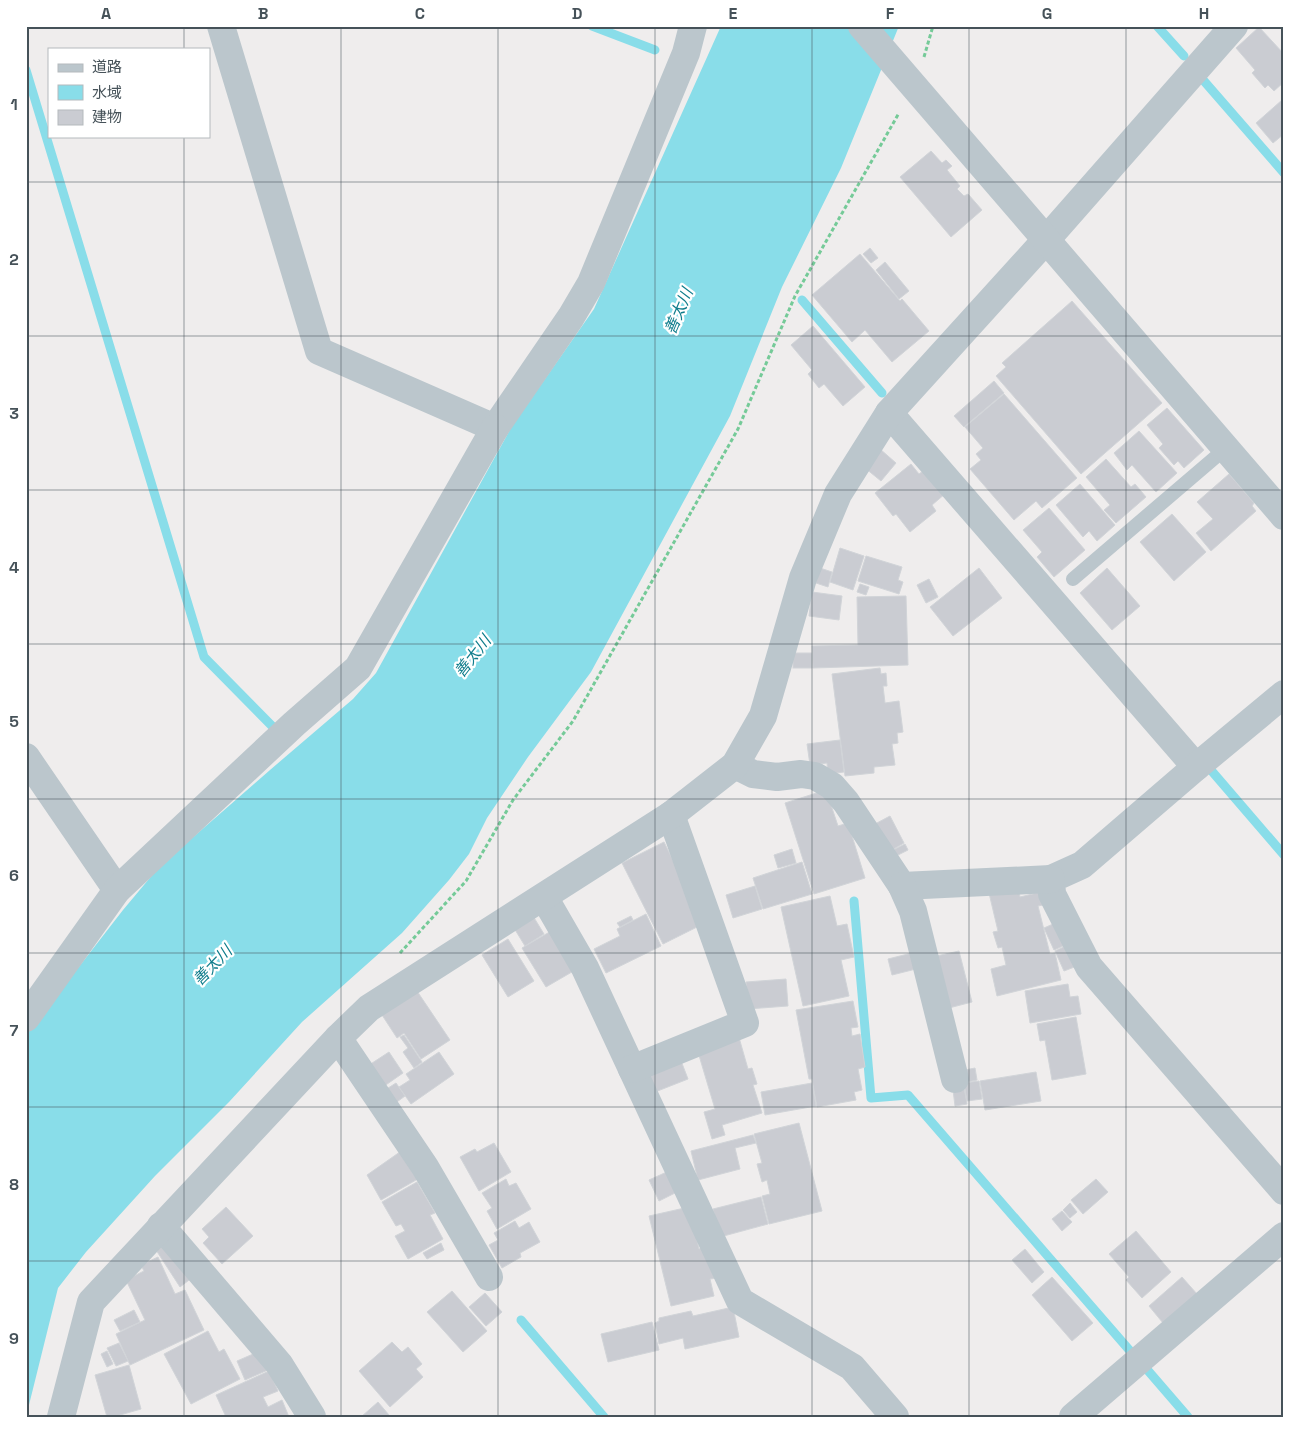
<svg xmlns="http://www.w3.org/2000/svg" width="1310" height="1443" viewBox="0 0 1310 1443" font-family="'Space Grotesk','Noto Sans JP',sans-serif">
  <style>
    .water { fill: #89dde9 }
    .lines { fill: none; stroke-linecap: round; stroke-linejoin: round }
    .stream { stroke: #89dde9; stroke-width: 9 }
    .building { fill: #caccd2; stroke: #d1d4d8 }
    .path { stroke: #75ca98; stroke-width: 3; stroke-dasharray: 4 2.5; stroke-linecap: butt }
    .service { stroke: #bbc6cc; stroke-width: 14 }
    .minor { stroke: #bbc6cc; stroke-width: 28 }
    .tertiary { stroke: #bbc6cc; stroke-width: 28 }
    .grid { fill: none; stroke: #465259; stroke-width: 1; stroke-opacity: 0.55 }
    .labels { text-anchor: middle; stroke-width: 4.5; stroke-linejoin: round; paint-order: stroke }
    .water-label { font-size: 16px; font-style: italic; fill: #107d8c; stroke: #fff }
    .neatline { fill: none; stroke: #465259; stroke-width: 2 }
    .grid-label { font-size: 16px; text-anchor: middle; font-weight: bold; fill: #465259 }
  </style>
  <rect width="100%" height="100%" fill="#efeded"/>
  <path class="water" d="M721,26H899L841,168L782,287L730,416L591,672L528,757L487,818L469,854L449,880L402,933L302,1022L229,1102L155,1176L86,1252L58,1288L26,1417V1035L123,910L159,867L270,770L353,699L376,673L512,426L594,309Z"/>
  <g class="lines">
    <g class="stream">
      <path d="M592,26L655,50"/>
      <path d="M1157,26L1184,56"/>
      <path d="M26,70L204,657L272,726"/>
      <path d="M1204,81L1284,173"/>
      <path d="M802,300L882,393"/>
      <path d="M1210,769L1284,855"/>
      <path d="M854,901L871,1098L908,1095L1131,1352"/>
      <path d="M521,1320L604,1417"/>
      <path d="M1144,1366L1188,1417"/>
    </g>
  </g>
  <g class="building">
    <path d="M1259,27L1284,54V82L1274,91L1268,85L1265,88L1252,73L1255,70L1236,48Z"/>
    <path d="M1282,100L1284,102V134L1273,143L1256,123Z"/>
    <path d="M931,151L942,163L946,160L952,166L947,170L960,186L957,189L964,196L968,194L982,210L951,237L900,177Z"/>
    <path d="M870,248L878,258L871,263L863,254Z"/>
    <path d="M860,254L900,301L902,299L929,331L892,362L865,330L852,342L812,295Z"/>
    <path d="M885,262L909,291L899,299L876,270Z"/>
    <path d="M1072,301L1162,403L1081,474L996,376L1006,367L1002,363Z"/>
    <path d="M813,326L865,387L843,406L824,384L819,388L808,374L812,370L791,345Z"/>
    <path d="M994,381L1004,393L964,427L954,416Z"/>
    <path d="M1004,394L1077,478L1042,508L1036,501L1014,520L970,469L981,460L976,454L983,448L965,427Z"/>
    <path d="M1167,408L1204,450L1184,468L1178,461L1174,465L1159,448L1163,444L1147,425Z"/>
    <path d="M1139,431L1177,473L1156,492L1132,465L1127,470L1114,453Z"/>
    <path d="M880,449L896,463L881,481L865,468Z"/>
    <path d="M1106,459L1131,487L1135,484L1146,497L1116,523L1104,510L1110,505L1086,477Z"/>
    <path d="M911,464L919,474L927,468L946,493L932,505L936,511L910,532L896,514L893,516L875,493Z"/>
    <path d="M1229,474L1254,503L1252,506L1256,511L1211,551L1196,533L1213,519L1197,502Z"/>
    <path d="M1080,484L1115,525L1097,541L1089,531L1083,537L1056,505Z"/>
    <path d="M1049,508L1085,550L1054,577L1037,557L1042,552L1023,530Z"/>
    <path d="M1172,514L1206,552L1174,581L1140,542Z"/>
    <path d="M840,548L864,556L853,590L830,582Z"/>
    <path d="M866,556L902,567L898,580L903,582L899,594L858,581Z"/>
    <path d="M820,568L832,572L828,587L816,583Z"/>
    <path d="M979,568L1002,598L953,636L930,607Z"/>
    <path d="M1107,568L1140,606L1112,630L1080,593Z"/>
    <path d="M929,579L938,597L926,603L917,585Z"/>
    <path d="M860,584L869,587L866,595L857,592Z"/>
    <path d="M812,592L842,596L839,620L809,616Z"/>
    <path d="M906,596L908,665L813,668L812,646L858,645L857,597Z"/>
    <rect x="793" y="653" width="19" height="15"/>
    <path d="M880,668L881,674L886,673L887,686H883L885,703L899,701L903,732L897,733L898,743L892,744L895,765L874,767V773L845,776L832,674Z"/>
    <path d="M840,740L844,772L828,774L827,763L810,765L807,744Z"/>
    <path d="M826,790L838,826L848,823L865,878L814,894L785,803Z"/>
    <path d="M890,816L904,843L890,851L875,824Z"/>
    <path d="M664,842L684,883L701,925L663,944L622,863Z"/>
    <path d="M905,844L908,850L894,857L891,851Z"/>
    <path d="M792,849L796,863L778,868L774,855Z"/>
    <path d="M802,862L812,894L763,909L753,878Z"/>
    <path d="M755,886L762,909L733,918L726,895Z"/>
    <path d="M1018,886L1020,897L1041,892L1043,905L1038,906L1050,954L1055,953L1061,980L997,996L991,969L1006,965L1002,947L998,948L993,932L998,931L989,893Z"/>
    <path d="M830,896L837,926L847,924L854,957L841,960L849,996L803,1006L781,907Z"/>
    <path d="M646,914L661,946L606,973L594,949L620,936L617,929Z"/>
    <path d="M533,916L544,934L525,946L514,928Z"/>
    <path d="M631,916L633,920L620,927L617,923Z"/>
    <path d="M1060,921L1070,943L1054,950L1044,928Z"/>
    <path d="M553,930L577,969L546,987L522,948Z"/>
    <path d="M508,939L534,981L508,997L482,955Z"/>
    <path d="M1068,945L1077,966L1064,971L1055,951Z"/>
    <path d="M959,951L972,1002L945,1009L932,957Z"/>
    <path d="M912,953L916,969L892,975L888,959Z"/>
    <path d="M786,979L788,1006L748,1009L746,982Z"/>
    <path d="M1068,984L1070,997L1078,996L1081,1014L1030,1023L1025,991Z"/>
    <path d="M417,991L450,1040L421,1059L404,1033L397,1038L382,1015Z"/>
    <path d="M853,1001L858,1027L851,1028L852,1036L860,1034L865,1067L858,1069L862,1090L854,1092L856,1100L817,1107L812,1079H809L796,1010Z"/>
    <path d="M1076,1017L1086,1074L1052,1080L1045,1040L1040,1041L1037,1024Z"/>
    <path d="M738,1034L748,1069L752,1068L757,1084L753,1085L762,1113L722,1125L725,1135L712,1139L704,1112L715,1109L698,1052Z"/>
    <path d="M404,1035L422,1062L414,1068L403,1052L408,1048L400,1037Z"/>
    <path d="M389,1052L403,1073L380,1089L366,1067Z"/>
    <path d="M439,1052L454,1074L411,1104L399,1087L410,1080L406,1074Z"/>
    <path d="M678,1053L688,1079L655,1092L644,1066Z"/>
    <path d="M975,1068L977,1080L967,1082L965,1070Z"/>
    <path d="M1036,1072L1041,1101L985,1110L980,1081Z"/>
    <path d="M979,1081L982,1099L967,1101L964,1083Z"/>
    <path d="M396,1083L405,1096L394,1104L385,1090Z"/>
    <path d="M812,1083L816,1106L765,1115L761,1092Z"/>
    <path d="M964,1088L967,1104L955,1106L953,1090Z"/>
    <path d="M799,1123L822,1211L769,1224L762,1196L770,1194L767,1180L762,1182L757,1164L762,1163L754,1134Z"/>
    <path d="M753,1135L756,1143L735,1148L740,1169L698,1180L691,1151Z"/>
    <path d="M494,1143L511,1172L479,1191L460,1157L475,1149L477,1152Z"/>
    <path d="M407,1147L423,1176L381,1200L367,1175Z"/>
    <path d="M669,1171L679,1191L659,1201L649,1180Z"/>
    <path d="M506,1179L509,1186L516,1183L531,1209L497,1229L487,1211L492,1208L482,1193Z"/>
    <path d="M1096,1179L1108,1192L1083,1214L1071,1200Z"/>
    <path d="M417,1182L435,1213L430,1215L443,1239L408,1259L395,1236L405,1231L401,1224L396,1226L382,1202Z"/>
    <path d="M761,1197L768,1224L720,1237L713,1209Z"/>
    <path d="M1070,1203L1077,1212L1070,1218L1063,1210Z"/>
    <path d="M226,1207L253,1236L222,1264L203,1243L209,1237L202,1229Z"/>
    <path d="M689,1207L699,1249L710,1246L717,1278L710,1279L714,1296L671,1306L649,1216Z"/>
    <path d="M1062,1211L1072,1222L1062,1231L1052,1219Z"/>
    <path d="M515,1221L519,1228L529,1222L540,1242L520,1253L521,1257L502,1268L489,1245L498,1240L494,1233Z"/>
    <path d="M1136,1231L1171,1272L1142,1298L1126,1280L1129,1277L1109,1254Z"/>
    <path d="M164,1243L193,1277L180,1287L156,1250Z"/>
    <path d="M441,1243L444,1250L427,1259L423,1253Z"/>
    <path d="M1025,1249L1044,1272L1032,1283L1012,1260Z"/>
    <path d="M158,1257L175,1294L185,1290L204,1330L130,1365L116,1334L145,1320L126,1280L144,1271L141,1265Z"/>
    <path d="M1052,1277L1093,1323L1072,1341L1032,1295Z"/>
    <path d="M1182,1277L1197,1294L1163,1323L1149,1306Z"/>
    <path d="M452,1291L487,1331L463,1352L427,1312Z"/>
    <path d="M485,1293L502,1312L486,1326L469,1307Z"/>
    <path d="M733,1307L739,1337L685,1349L683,1338L659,1344L655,1323L659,1321V1318L691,1311L693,1316Z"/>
    <path d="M134,1310L140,1322L120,1331L114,1320Z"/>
    <path d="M652,1322L659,1350L608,1362L601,1334Z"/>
    <path d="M208,1331L219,1352L224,1349L240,1379L191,1404L164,1354Z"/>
    <path d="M392,1342L402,1352L408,1347L422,1364L416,1369L423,1377L390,1407L359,1371Z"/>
    <path d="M119,1343L128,1361L116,1366L107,1348Z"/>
    <path d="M107,1351L113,1364L107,1367L101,1354Z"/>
    <path d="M260,1351L268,1370L245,1380L237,1361Z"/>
    <path d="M129,1365L141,1409L113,1417H107L95,1375Z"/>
    <path d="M269,1371L278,1391L263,1397L268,1407L282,1400L289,1417H226L216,1395Z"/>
    <path d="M378,1402L389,1415L386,1417H361Z"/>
  </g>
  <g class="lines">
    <g class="path">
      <path d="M924,57L933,26"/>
      <path d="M400,953L466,881L513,800L573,721L738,429L795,296L899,113"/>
    </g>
    <path class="service" d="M1073,579L1225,449"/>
    <g class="minor">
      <path d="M221,26L319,351L495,428L571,317L591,283L686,53L693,26"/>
      <path d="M889,413L1196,767"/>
      <path d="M1284,694L1196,767L1082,865L1051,879L1052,894L1089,967L1284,1191"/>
      <path d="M26,757L117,890"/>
      <path d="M735,765L753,774L777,777L801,774L815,776L832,786L846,802L902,886L1051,879"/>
      <path d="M902,886L913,911L955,1079"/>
      <path d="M544,897L585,968L740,1301L852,1367L895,1417"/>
      <path d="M26,1018L117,890L294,724L358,668L495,428"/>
      <path d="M338,1038L425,1167L489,1277"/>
      <path d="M632,1069L745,1023L671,815"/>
      <path d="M161,1226L279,1364L312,1417"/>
      <path d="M61,1417L91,1302L338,1038L369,1008L671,815L735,765L763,716L803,578L838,494L889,413L1045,241L1234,26"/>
      <path d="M1073,1417L1284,1236"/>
    </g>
    <path class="tertiary" d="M862,26L1284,516"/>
  </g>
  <path class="grid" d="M184,26V49M341,26V1417M498,26V1417M655,26V1417M812,26V1417M969,26V1417M1126,26V1417M184,136V1417M26,182H1284M26,336H1284M26,490H1284M26,644H1284M26,799H1284M26,953H1284M26,1107H1284M26,1261H1284"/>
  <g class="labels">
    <g class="water-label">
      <text transform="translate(678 311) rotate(-67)" y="6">善太川</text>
      <text transform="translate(472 656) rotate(-52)" y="6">善太川</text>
      <text transform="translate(212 965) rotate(-46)" y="6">善太川</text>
    </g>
  </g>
  <rect width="1310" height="1443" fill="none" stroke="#ffffff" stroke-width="55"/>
  <rect x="48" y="48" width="162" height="90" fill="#ffffff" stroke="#b5babd"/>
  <rect x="58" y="64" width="25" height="8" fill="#bbc6cc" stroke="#b5babd"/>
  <text x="92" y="72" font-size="15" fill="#465259">道路</text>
  <rect x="58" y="85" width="25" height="15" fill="#89dde9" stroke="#b5babd"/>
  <text x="92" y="98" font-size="15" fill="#465259">水域</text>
  <rect x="58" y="110" width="25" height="15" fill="#caccd2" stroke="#b5babd"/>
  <text x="92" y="122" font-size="15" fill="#465259">建物</text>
  <rect x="28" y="28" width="1254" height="1388" class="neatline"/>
  <g class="grid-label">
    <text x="106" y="19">A</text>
    <text x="263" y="19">B</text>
    <text x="420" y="19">C</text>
    <text x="577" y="19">D</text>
    <text x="733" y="19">E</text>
    <text x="890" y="19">F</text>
    <text x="1047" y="19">G</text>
    <text x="1204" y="19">H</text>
    <text x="14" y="110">1</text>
    <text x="14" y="265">2</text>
    <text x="14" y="419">3</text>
    <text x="14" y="573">4</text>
    <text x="14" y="727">5</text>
    <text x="14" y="881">6</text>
    <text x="14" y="1036">7</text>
    <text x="14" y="1190">8</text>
    <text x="14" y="1344">9</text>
  </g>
</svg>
